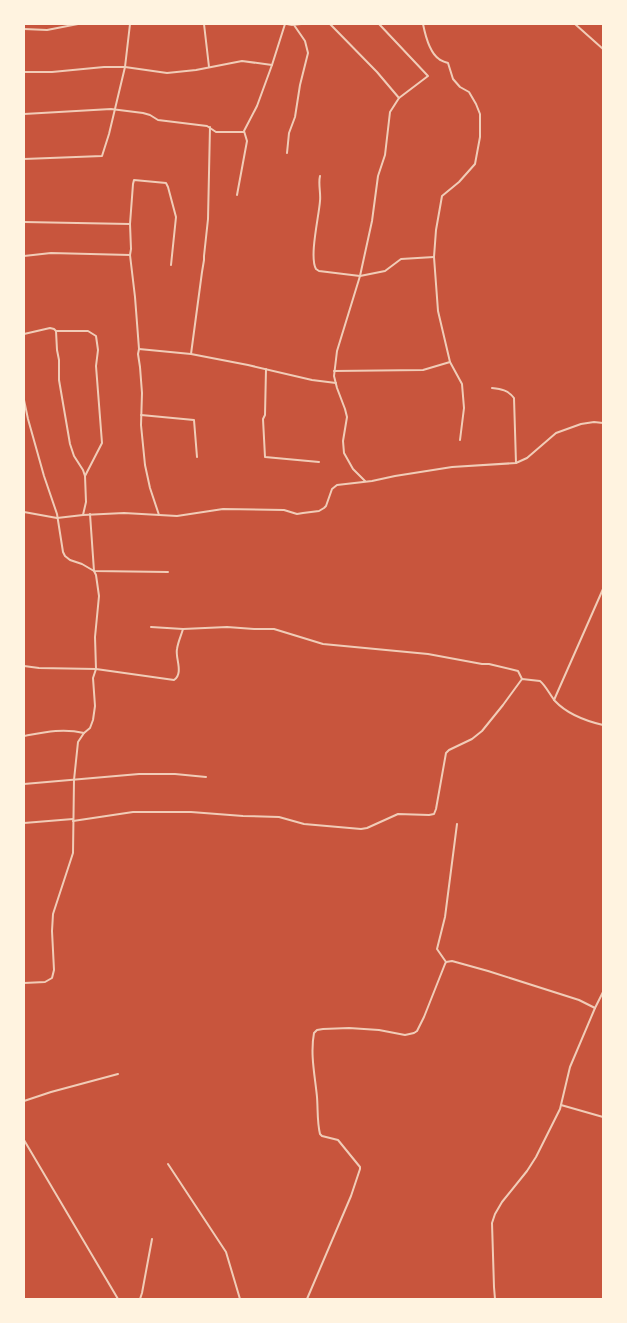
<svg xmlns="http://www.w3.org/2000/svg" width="627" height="1323" viewBox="0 0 627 1323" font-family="Karla,sans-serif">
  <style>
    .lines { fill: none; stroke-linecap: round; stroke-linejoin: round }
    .minor { stroke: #f1ccb7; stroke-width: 2 }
  </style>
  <rect width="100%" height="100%" fill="#c8553d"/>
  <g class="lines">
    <g class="minor">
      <path d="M204,24L209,67"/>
      <path d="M287,24L292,25L301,24"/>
      <path d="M330,24L377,72L399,98"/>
      <path d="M423,24C425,34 430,53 439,59C441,61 445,62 448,63L453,79L460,87L469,92L476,104L480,114V137L475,164L459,182L442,196L436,230L434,257L438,311L450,362L462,384L464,408L460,440"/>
      <path d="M575,24L603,49"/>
      <path d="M24,29L47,30L78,24"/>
      <path d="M24,72H52L104,67H125L167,73L196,70L242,61L272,65"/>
      <path d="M24,114L111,109L143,113L150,115L158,120L207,126L216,132H244"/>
      <path d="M287,153L289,133L295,117L300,85L308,53L305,41L294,25"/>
      <path d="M24,159L102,156L109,134L125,67L130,24"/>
      <path d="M320,176C318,184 321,193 320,201C319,216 309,257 316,269L319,271L360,276L385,271L401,259L434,257"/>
      <path d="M237,195L247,141L244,131L257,106L272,65L285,24"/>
      <path d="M24,222L130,224"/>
      <path d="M24,256L51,253L130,255"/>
      <path d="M56,331H88L96,336L98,350L96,366L102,443L85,476"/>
      <path d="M24,334L50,328L54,329L56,331L57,350L59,360V380L70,444L74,456L83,470L85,476L86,502L83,515"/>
      <path d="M139,349L191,354L248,365L312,380L336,383"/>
      <path d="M191,354L202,272L204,260V256L208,219L210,127"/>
      <path d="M266,369L265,415L263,419L265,457L319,462"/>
      <path d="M334,371L423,370L450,362"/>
      <path d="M492,388C501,389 508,390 514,398L516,463"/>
      <path d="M24,400L28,419L44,476L57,514L63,552L65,556L70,560L82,564L94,571L96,575L99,596L95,637L96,669L93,678L95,706L93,720L90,728L84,733L78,742L74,780L73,853L53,914L52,931L54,970L52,978L45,982L24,983"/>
      <path d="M141,415L194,420L197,457"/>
      <path d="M365,481L353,469L344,453L343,441L347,417L345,409L337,388L334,376L337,351L360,276L372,221L378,176L385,155L390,112L399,98L428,76L379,24"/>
      <path d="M24,512L57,518L83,515L124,513L177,516L223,509L284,510L297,514L303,513L319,511L324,508L326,506L332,489L337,485L372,481L395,476L452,467L516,463L527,458L556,433L581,424L594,422L603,423"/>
      <path d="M90,514L94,571L168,572"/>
      <path d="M159,515L150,488L145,465L141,425L142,393L140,367L138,354L139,349L135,297L130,255L131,249L130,224L133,184L134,180L166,183L168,187L176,217L171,265"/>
      <path d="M151,627L183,629L227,627L254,629H274L323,644L428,654L482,664H489L518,671L522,679"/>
      <path d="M24,666L39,668L96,669L174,680C184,673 175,658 177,649C178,642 181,636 183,629"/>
      <path d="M554,700L603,589"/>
      <path d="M24,736C45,732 63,728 84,733"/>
      <path d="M24,784L139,774H175L206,777"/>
      <path d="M73,821L133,812H191L243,816L279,817L304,824L361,829L367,828L398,814L429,815L434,814L436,809L446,753L449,750L472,739L482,731L503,705L522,679L540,681C546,686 550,695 555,701C568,715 586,721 603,725"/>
      <path d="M24,823L73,819"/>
      <path d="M446,962L437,949L445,917L457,824"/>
      <path d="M24,1101L51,1092L118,1074"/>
      <path d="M561,1105L603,1117"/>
      <path d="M24,1140L118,1299"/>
      <path d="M168,1164L226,1252L240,1299"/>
      <path d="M140,1299L142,1293L152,1239"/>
      <path d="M307,1299L351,1196L360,1169V1167L338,1140L322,1136L320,1134C317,1122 318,1110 317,1097C315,1076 310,1054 314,1033L317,1030L323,1029L349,1028L379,1030L405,1035L414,1033L417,1031L424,1017L445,964L446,962L452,961L488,971L579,1000L595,1008"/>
      <path d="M489,1299H497"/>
      <path d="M495,1299L494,1287L492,1223L495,1214L502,1202L527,1171L536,1157L560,1109L570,1067L595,1008L603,992"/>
    </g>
  </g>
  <rect width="627" height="1323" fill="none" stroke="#fff3e0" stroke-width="50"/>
</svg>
